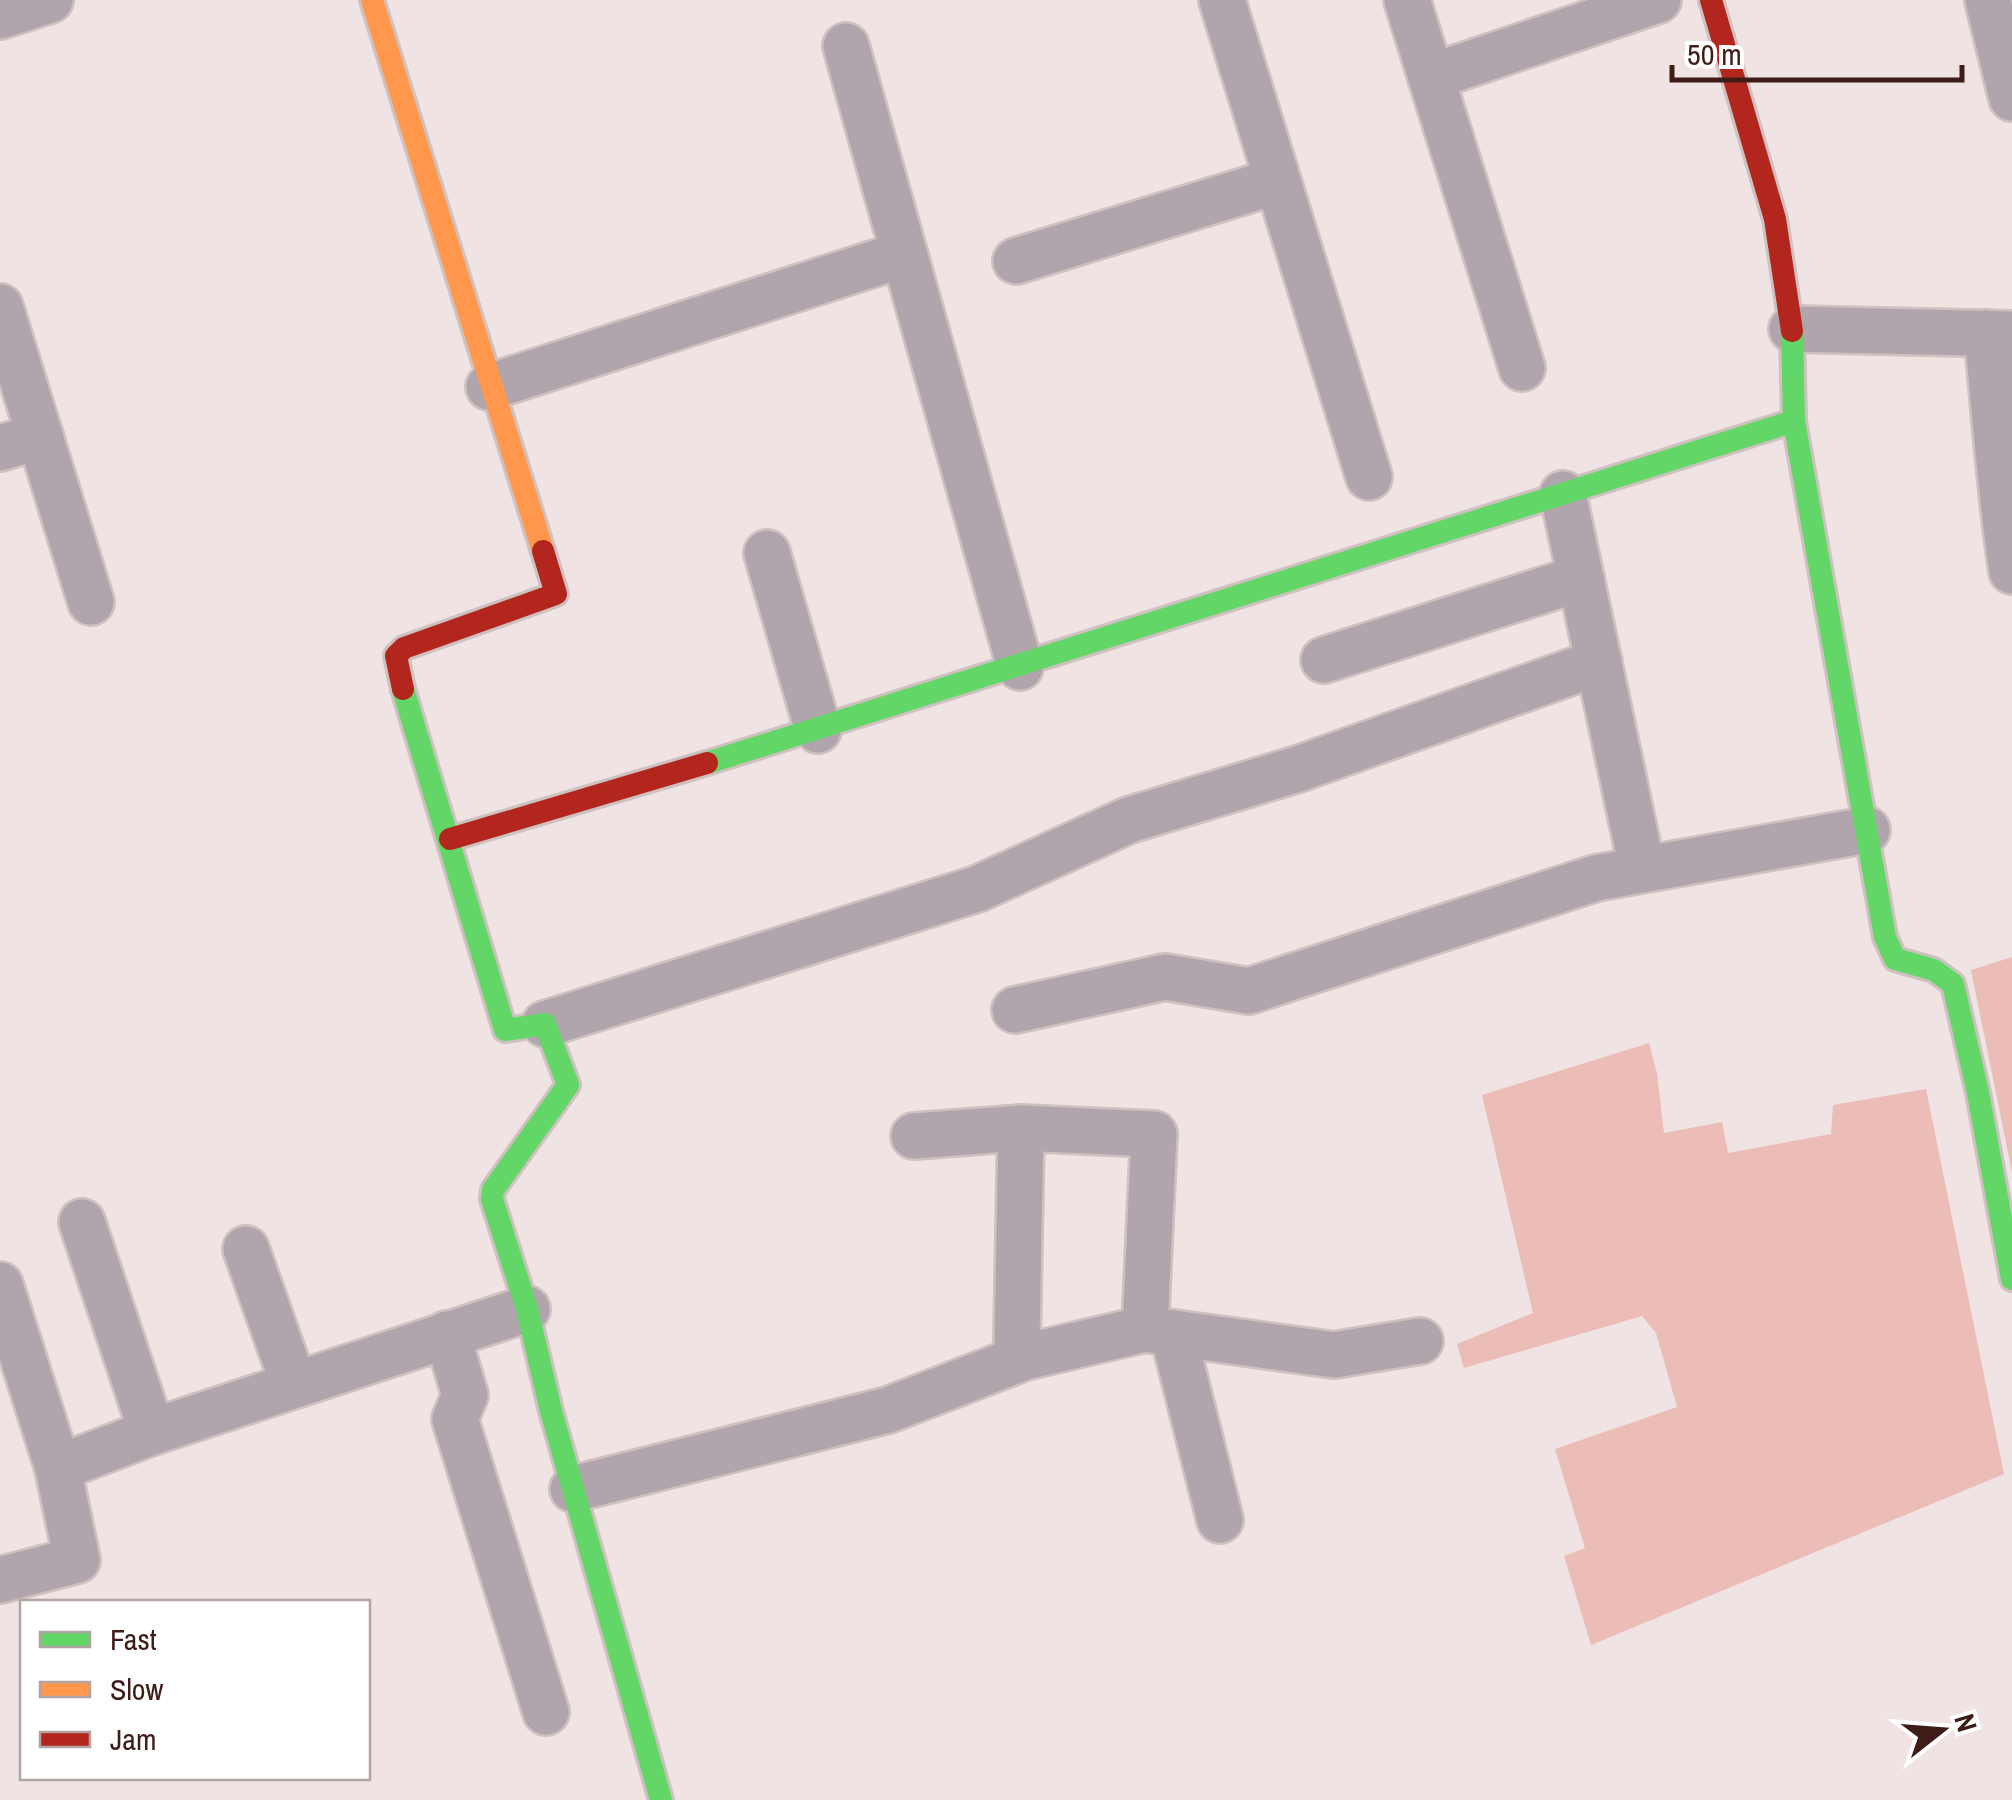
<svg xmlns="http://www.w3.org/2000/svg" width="2012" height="1800" viewBox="0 0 2012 1800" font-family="'Archivo Narrow',sans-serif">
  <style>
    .green { fill: #ecbcb6 }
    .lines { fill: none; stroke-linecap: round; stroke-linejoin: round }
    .street-casing { stroke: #cec1bf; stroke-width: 50 }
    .fast-casing { stroke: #cec1bf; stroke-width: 28 }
    .slow-casing { stroke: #cec1bf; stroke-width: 28 }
    .jam-casing { stroke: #cec1bf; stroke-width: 28 }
    .street { stroke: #b1a5ad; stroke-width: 45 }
    .fast { stroke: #63d668; stroke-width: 22 }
    .slow { stroke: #ff974d; stroke-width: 22 }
    .jam { stroke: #b3261e; stroke-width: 22 }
  </style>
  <rect width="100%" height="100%" fill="#efe4e3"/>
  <g class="green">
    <path d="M2012,957V1172L1971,970Z"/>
    <path d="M1649,1043L1657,1073L1664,1133L1722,1122L1728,1153L1831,1134L1833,1105L1926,1089L2004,1474L1591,1645L1564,1556L1585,1548L1555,1449L1677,1407L1656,1333L1642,1316L1464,1368L1457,1344L1533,1313L1482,1095Z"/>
  </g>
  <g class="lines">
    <g class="street-casing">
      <g id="street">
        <path d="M1222,0L1369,477"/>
        <path d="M1407,0L1522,368"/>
        <path d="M1988,0L2012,98"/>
        <path d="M0,16L50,0"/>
        <path d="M846,46L1020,667"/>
        <path d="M1431,77L1658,0"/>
        <path d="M1016,261L1277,181"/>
        <path d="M0,307L91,602"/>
        <path d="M1792,329L2012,334"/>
        <path d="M1987,333C1995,413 2000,492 2012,571"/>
        <path d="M489,387L904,254"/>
        <path d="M0,448L40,436"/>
        <path d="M1563,494L1642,868"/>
        <path d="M767,553L818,730"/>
        <path d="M1324,660L1581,578"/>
        <path d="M1015,1010L1165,977L1249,991L1596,878L1867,830"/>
        <path d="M545,1024L977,889L1129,820L1298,769L1599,662"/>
        <path d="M1021,1128L1017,1341L1025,1357"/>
        <path d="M914,1136L1021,1128L1154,1134L1145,1329"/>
        <path d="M82,1222L152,1432"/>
        <path d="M246,1249L294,1385"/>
        <path d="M0,1285L58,1468L77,1560L0,1580"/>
        <path d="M1173,1333L1334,1355L1420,1341"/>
        <path d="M447,1334L465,1395L455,1419L546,1712"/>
        <path d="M58,1468L152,1432L527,1309"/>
        <path d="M573,1489L888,1410L1025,1357L1145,1329L1173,1333L1220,1520"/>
      </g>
    </g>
    <g class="fast-casing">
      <g id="fast">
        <path d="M1792,331L1794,421L1885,937L1895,959L1934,970L1953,984L1978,1093L2012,1279"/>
        <path d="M403,689L505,1030L545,1024L568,1085L493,1190L492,1199L527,1309L551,1411L661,1800"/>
        <path d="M707,763L1794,421"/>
      </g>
    </g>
    <g class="slow-casing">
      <path id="slow" d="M372,0L543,551"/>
    </g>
    <g class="jam-casing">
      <g id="jam">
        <path d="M1711,0L1775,219L1792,331"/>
        <path d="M403,689L396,656L404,648L556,594L543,551"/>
        <path d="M450,839L707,763"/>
      </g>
    </g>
    <use href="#street" class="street"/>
    <use href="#fast" class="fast"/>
    <use href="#slow" class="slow"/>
    <use href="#jam" class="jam"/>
  </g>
  <rect x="20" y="1600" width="350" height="180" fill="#ffffff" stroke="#b2a4a3" stroke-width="2.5"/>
  <rect x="40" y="1632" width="50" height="15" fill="#63d668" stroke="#b2a4a3" stroke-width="2.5"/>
  <text x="110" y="1650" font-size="30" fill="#3e1c18">Fast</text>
  <rect x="40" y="1682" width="50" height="15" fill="#ff974d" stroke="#b2a4a3" stroke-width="2.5"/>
  <text x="110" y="1700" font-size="30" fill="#3e1c18">Slow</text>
  <rect x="40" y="1732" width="50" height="15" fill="#b3261e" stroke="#b2a4a3" stroke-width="2.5"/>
  <text x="110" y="1750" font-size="30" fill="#3e1c18">Jam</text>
  <g transform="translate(1942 1730) rotate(73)" stroke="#ffffff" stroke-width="8" paint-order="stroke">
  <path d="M0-8L18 38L0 25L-18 38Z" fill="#3e1c18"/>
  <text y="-15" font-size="28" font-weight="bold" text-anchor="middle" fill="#3e1c18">N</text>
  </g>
  <path d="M1672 65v15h290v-15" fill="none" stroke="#3e1c18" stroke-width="5"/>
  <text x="1687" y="65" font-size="30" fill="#3e1c18" stroke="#ffffff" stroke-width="8" paint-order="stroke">50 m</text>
</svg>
